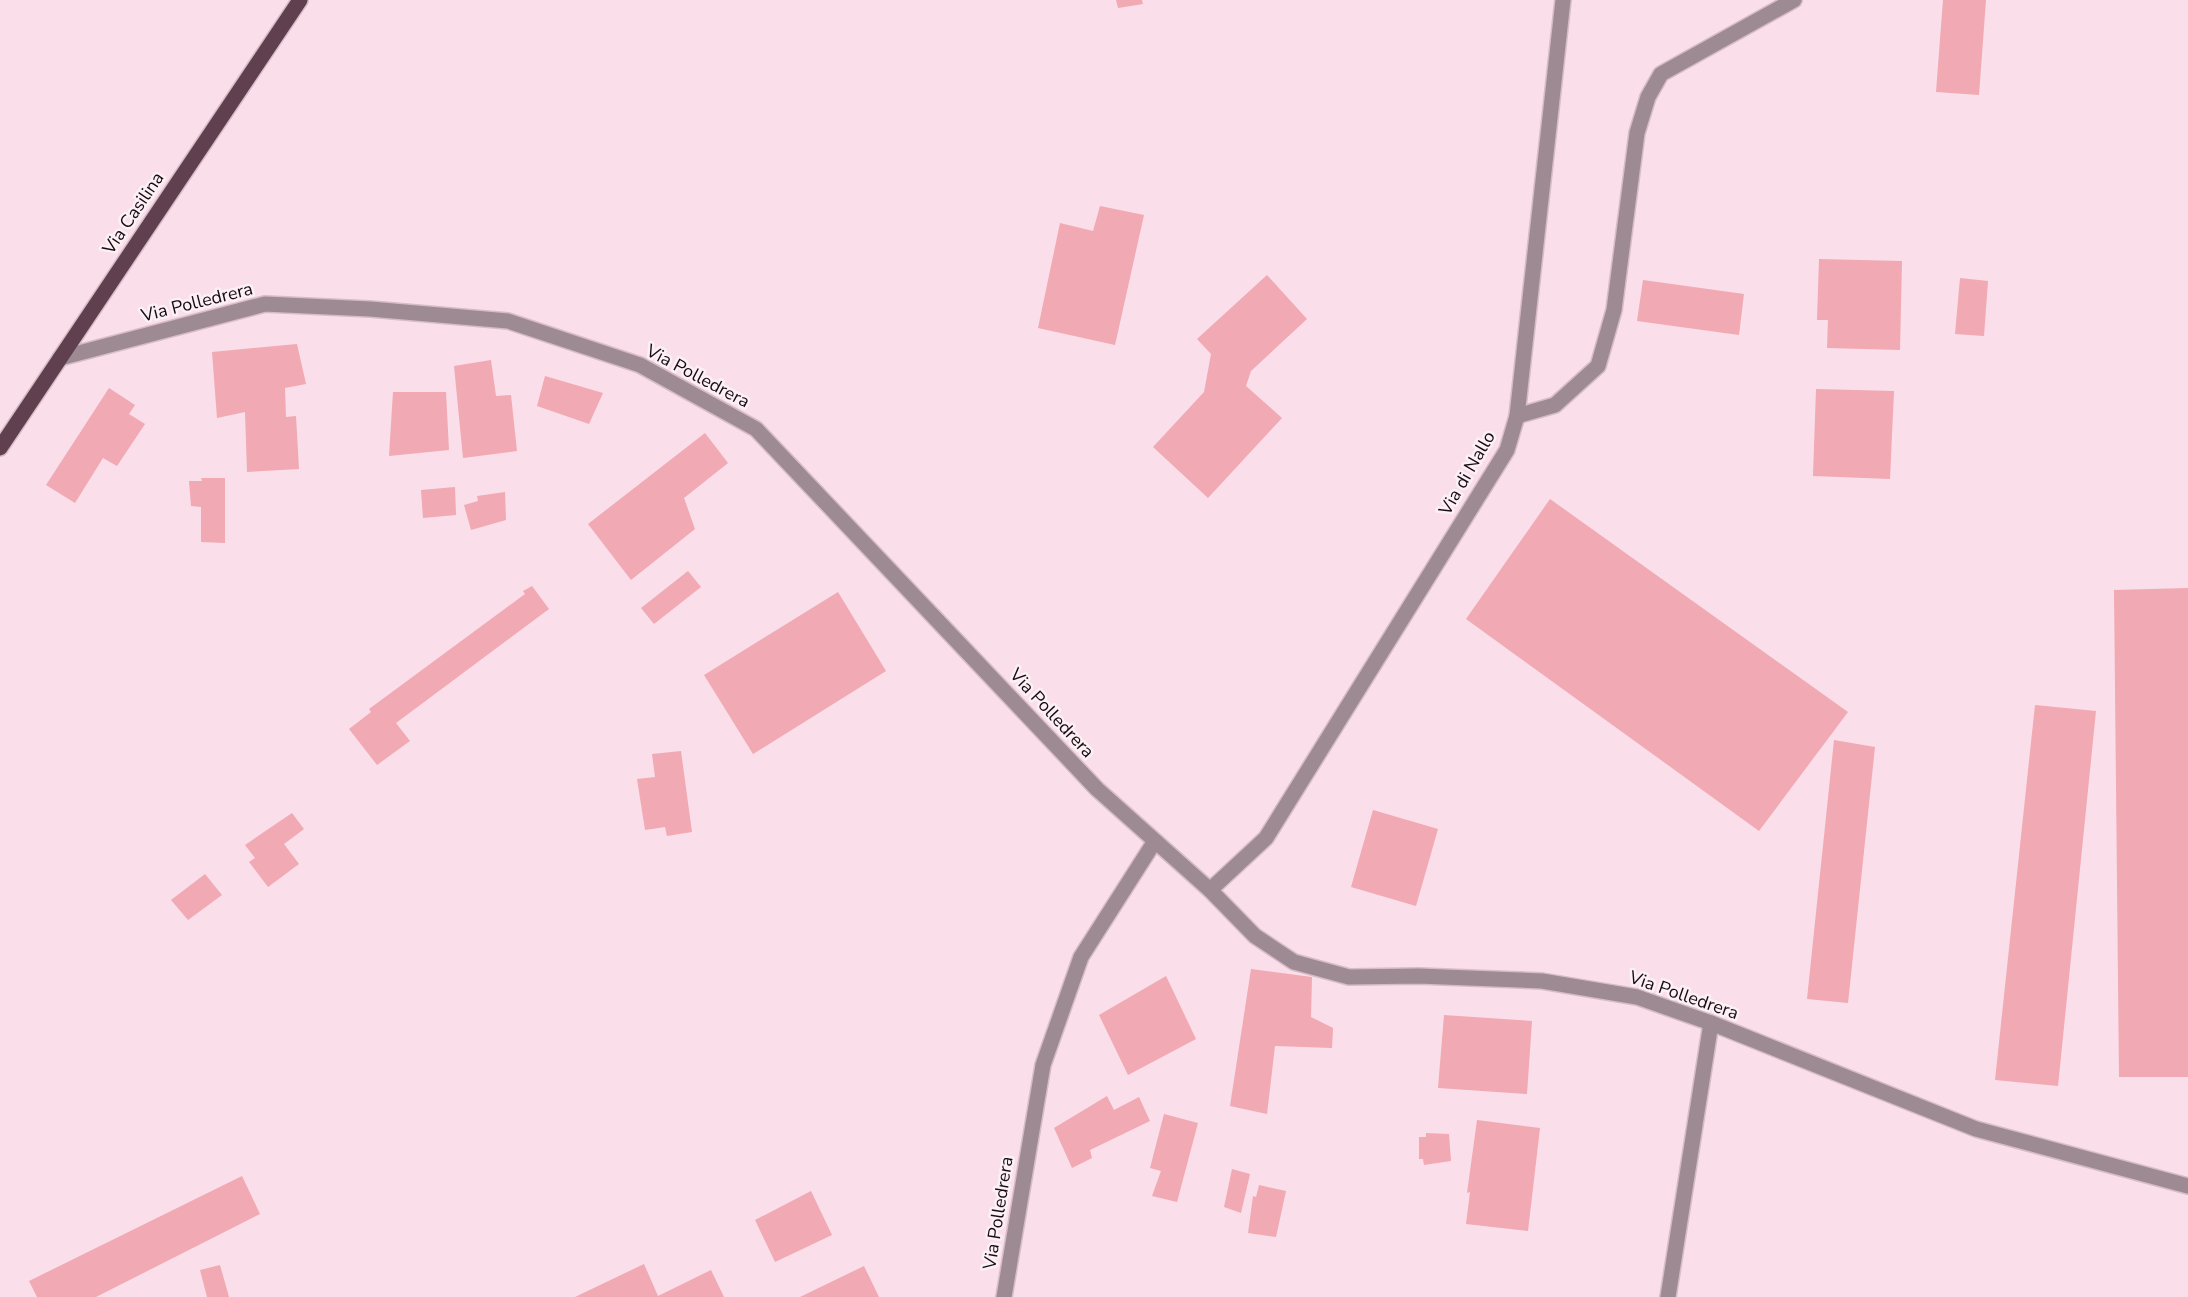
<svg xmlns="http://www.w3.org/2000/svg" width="2188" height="1297" viewBox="0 0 2188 1297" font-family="'Nunito Sans',sans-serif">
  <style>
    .building { fill: #f1a9b3 }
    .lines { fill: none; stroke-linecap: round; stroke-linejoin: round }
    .street-casing { stroke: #d6bcc7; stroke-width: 18 }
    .primary-casing { stroke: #d6bcc7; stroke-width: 18 }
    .street { stroke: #9e8a93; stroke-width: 15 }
    .primary { stroke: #60404f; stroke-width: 15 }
    .labels { text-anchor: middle; stroke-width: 5; stroke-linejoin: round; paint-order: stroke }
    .street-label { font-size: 18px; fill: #190a11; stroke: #fbf1f5 }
  </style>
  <rect width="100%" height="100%" fill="#fadeea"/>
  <g class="building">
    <path d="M1116,0H1142L1143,4L1118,8Z"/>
    <path d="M1943,0H1986L1979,95L1936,92Z"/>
    <path d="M1100,206L1144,215L1115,345L1038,328L1060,223L1093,231Z"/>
    <path d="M1819,259L1902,261L1900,350L1827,348L1828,320H1817Z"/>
    <path d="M1267,275L1307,319L1251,371L1246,386L1282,418L1208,498L1153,447L1204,392L1211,354L1197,339Z"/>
    <path d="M1960,278L1988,281L1984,336L1955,334Z"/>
    <path d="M1643,280L1744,294L1739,335L1637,321Z"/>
    <path d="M297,344L306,384L285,388L286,417L296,416L299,469L247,472L245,412L217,418L212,352Z"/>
    <path d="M491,360L496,396L511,395L517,451L463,458L454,366Z"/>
    <path d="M545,376L603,393L589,424L537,406Z"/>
    <path d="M109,388L135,405L129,414L145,424L117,466L103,458L75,503L46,485Z"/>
    <path d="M1816,389L1894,391L1890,479L1813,476Z"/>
    <path d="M393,392H446L449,450L389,456Z"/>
    <path d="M705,433L728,463L684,498L695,529L631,580L588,524Z"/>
    <path d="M201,478H225V543L201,542V507L191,506L189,481H202Z"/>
    <path d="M455,487L456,515L423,518L421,490Z"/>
    <path d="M505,492L506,520L471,530L464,505L478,501L477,496Z"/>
    <path d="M1550,499L1848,712L1759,831L1466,619Z"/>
    <path d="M688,571L701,587L654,624L641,608Z"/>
    <path d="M532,586L549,609L396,723L410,741L377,765L349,729L371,712L369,709L525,594L523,591Z"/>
    <path d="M2188,588V1077H2119L2114,590Z"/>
    <path d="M838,592L886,671L753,754L704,675Z"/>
    <path d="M2035,705L2096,711L2058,1086L1995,1080Z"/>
    <path d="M1834,740L1875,747L1848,1003L1807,999Z"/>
    <path d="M681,751L692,832L667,836L665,827L645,830L637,779L655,777L652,754Z"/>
    <path d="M1373,810L1438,829L1416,906L1351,887Z"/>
    <path d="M292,813L304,829L284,844L299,864L268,887L249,862L255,858L245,845Z"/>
    <path d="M205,874L222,895L188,920L171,900Z"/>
    <path d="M1251,969L1312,977L1311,1017L1333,1028L1332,1048L1275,1046L1267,1114L1230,1106Z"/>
    <path d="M1166,976L1196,1039L1128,1075L1099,1015Z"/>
    <path d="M1444,1015L1532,1021L1527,1094L1438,1088Z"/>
    <path d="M1107,1096L1114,1110L1139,1097L1150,1121L1090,1150L1092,1158L1072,1168L1054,1128Z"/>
    <path d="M1164,1114L1198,1123L1177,1202L1152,1196L1161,1171L1150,1168Z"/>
    <path d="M1477,1120L1540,1128L1528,1231L1466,1224L1470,1192L1467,1193Z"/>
    <path d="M1426,1133L1449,1134L1451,1161L1424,1165L1423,1159H1419V1137H1426Z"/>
    <path d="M1232,1169L1250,1174L1241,1213L1224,1207Z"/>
    <path d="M242,1176L260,1214L96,1297H37L29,1281Z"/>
    <path d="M1259,1185L1286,1191L1276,1237L1248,1233L1253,1196L1256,1197Z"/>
    <path d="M811,1191L832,1235L775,1262L755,1220Z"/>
    <path d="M644,1264L658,1296L711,1270L724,1297H575Z"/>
    <path d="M220,1265L229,1297H207L200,1270Z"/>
    <path d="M864,1266L879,1297H800Z"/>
  </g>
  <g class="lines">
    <g class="street-casing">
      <g id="street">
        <path d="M60,358L265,304L370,309L508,321L640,365L756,429L1097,789L1210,890L1255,936L1294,962L1349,977L1419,976L1542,981L1637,997L1711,1023L1976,1129L2188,1186"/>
        <path d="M1517,416L1555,405L1598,366L1614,310L1637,133L1648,97L1661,74L1794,0"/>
        <path d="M1210,890L1266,838L1507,450L1517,416L1563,0"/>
        <path d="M1004,1297L1043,1065L1081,957L1155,841"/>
        <path d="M1668,1297L1711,1023"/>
      </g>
    </g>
    <g class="primary-casing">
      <path id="primary" d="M0,448L300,0"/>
    </g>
    <use href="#street" class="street"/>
    <use href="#primary" class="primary"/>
  </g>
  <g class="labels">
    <g class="street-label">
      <text transform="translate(133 213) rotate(-56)" y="6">Via Casilina</text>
      <text transform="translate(197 302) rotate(-14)" y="6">Via Polledrera</text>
      <text transform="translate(698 376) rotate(28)" y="6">Via Polledrera</text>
      <text transform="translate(1467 473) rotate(-60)" y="6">Via di Nallo</text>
      <text transform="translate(1052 713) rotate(47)" y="6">Via Polledrera</text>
      <text transform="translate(1684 995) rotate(19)" y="6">Via Polledrera</text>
      <text transform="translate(998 1213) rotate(-81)" y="6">Via Polledrera</text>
    </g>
  </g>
</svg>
